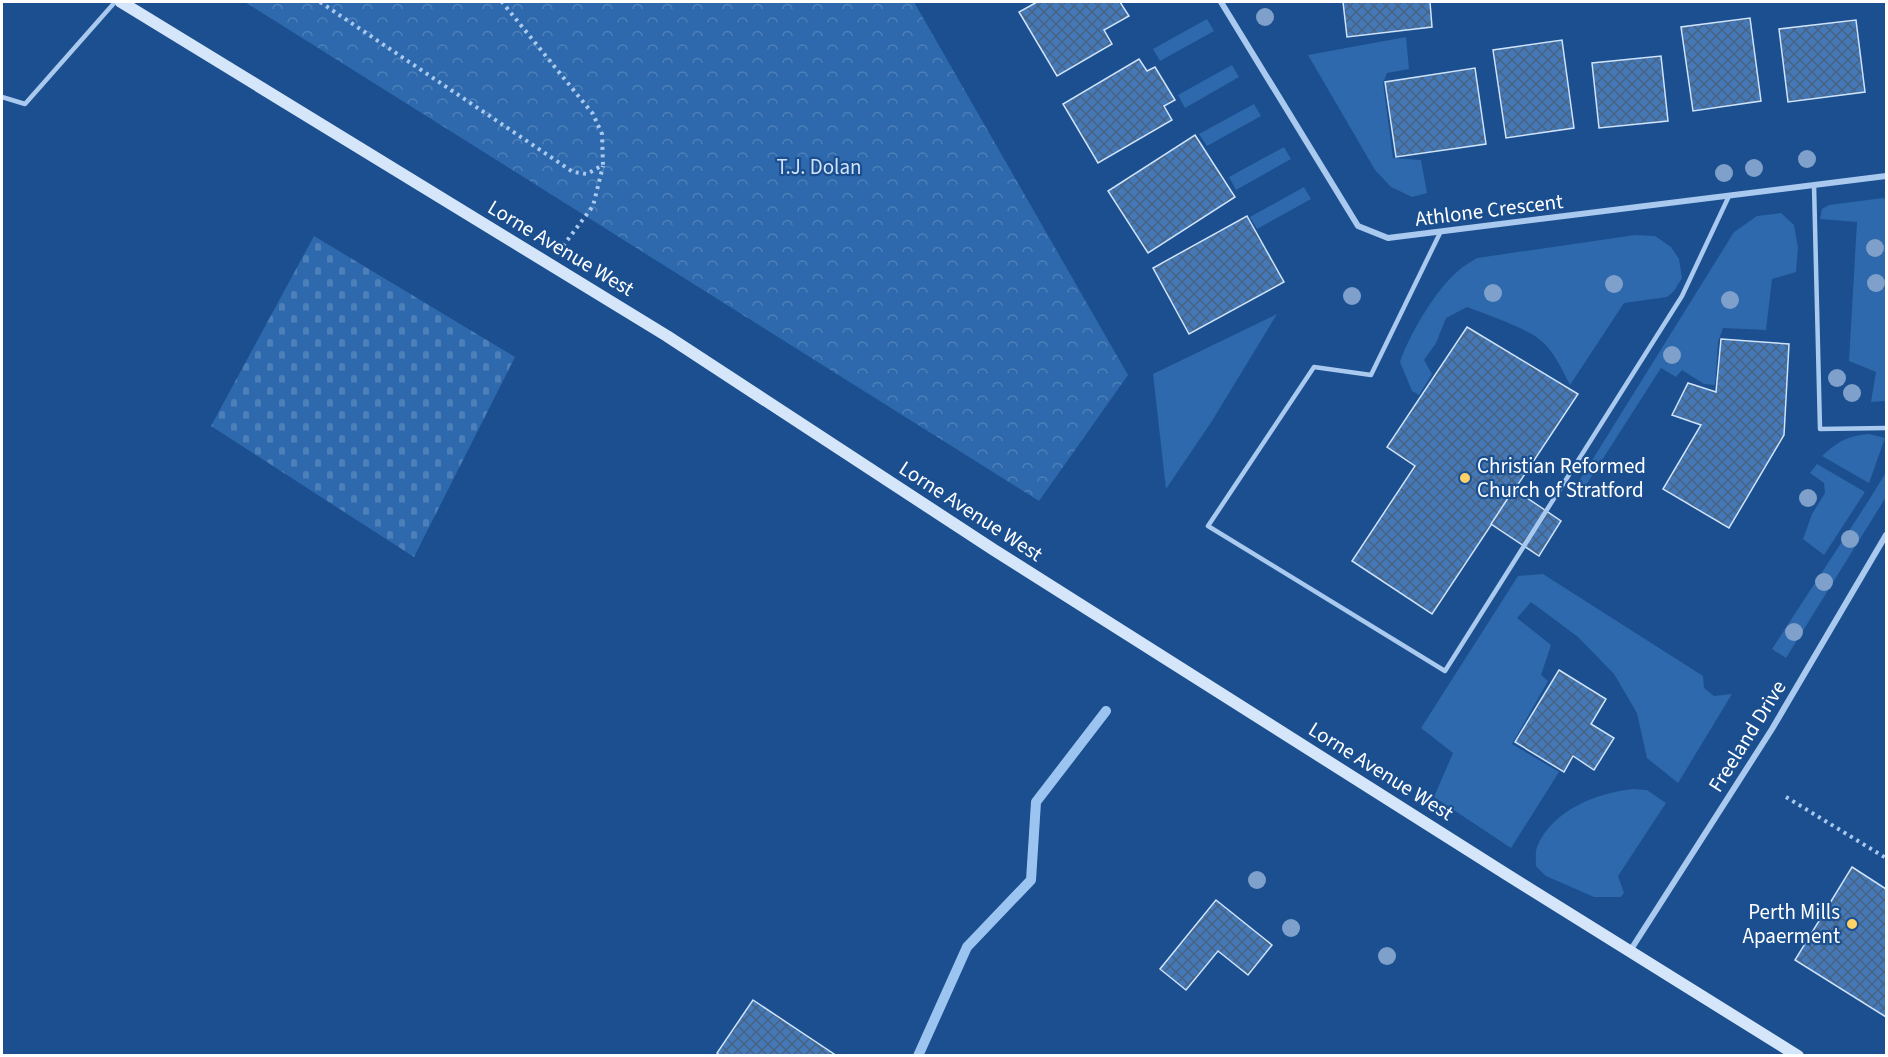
<svg xmlns="http://www.w3.org/2000/svg" width="1888" height="1057" viewBox="0 0 1888 1057" font-family="'Source Sans 3',sans-serif">
  <style>
    .green { fill: #2e69ad }
    .cemetery { fill: url(#cemetery-stones) }
    .park { fill: url(#park-crowns) }
    .lines { fill: none; stroke-linecap: round; stroke-linejoin: round }
    .stream { stroke: #9cc4f0; stroke-width: 10 }
    .building { fill: url(#building-cross-hatch); stroke: #cfe3fa; stroke-width: 1.5 }
    .path { stroke: #a9c9ee; stroke-width: 4; stroke-dasharray: 3 4.5; stroke-linecap: butt }
    .service { stroke: #a9c9ee; stroke-width: 4.5 }
    .minor { stroke: #a9c9ee; stroke-width: 6 }
    .secondary { stroke: #d6e6fa; stroke-width: 12 }
    .tree { fill: #7ea0ca }
    .poi-dot { fill: #ffd166; stroke: #1b4f8f; stroke-width: 2 }
    .labels { text-anchor: middle; stroke-width: 4.5; stroke-linejoin: round; paint-order: stroke }
    .park-label { font-size: 21px; fill: #cfe3fa; stroke: #1b4f8f }
    .street-label { font-size: 21px; fill: #fff; stroke: #1b4f8f }
    .poi-label { font-size: 21px; fill: #fff; stroke: #1b4f8f; text-anchor: start }
  </style>
  <defs>
    <pattern id="cemetery-stones" width="16" height="16" patternUnits="userSpaceOnUse" patternTransform="scale(1.5)"><rect width="16" height="16" fill="#2e69ad"/><path d="M2 7V4a2 2 0 0 1 4 0v3zM10 15v-3a2 2 0 0 1 4 0v3z" fill="#4d80b9"/></pattern>
    <pattern id="park-crowns" width="20" height="18" patternUnits="userSpaceOnUse" patternTransform="scale(1.5)"><rect width="20" height="18" fill="#2e69ad"/><path d="M2 6a3 3 0 1 1 6 0M12 15a3 3 0 1 1 6 0" fill="none" stroke="#4d80b9"/></pattern>
    <pattern id="building-cross-hatch" width="8" height="8" patternUnits="userSpaceOnUse" patternTransform="scale(1.5)"><rect width="8" height="8" fill="#4478b7"/><path d="M0 0l8 8M0 8l8-8" fill="none" stroke="#486282"/></pattern>
  </defs>
  <rect width="100%" height="100%" fill="#1b4f8f"/>
  <g class="green">
    <path d="M1207,19L1214,31L1160,61L1153,49Z"/>
    <path d="M1406,37L1409,69L1387,73L1383,83L1393,158L1421,160L1427,193L1412,197L1391,187L1375,170L1308,55Z"/>
    <path d="M1232,65L1239,77L1185,108L1178,95Z"/>
    <path d="M1254,104L1261,116L1207,146L1199,134Z"/>
    <path d="M1284,147L1291,159L1236,190L1229,177Z"/>
    <path d="M1304,187L1311,199L1257,229L1250,217Z"/>
    <path d="M1883,198L1886,199V401L1871,402L1876,372L1849,361L1857,222L1820,219L1822,209L1829,205Z"/>
    <path d="M1781,213L1794,225L1798,248L1796,272L1772,279L1766,330L1723,328L1718,342L1715,385L1704,384L1682,370L1676,377L1661,368L1579,496L1573,491L1734,232L1757,216Z"/>
    <path d="M1635,235L1655,236L1671,247L1679,259L1682,278L1674,291L1667,297L1624,303L1570,385C1562,370 1554,350 1539,339C1521,326 1488,315 1467,307L1446,318L1436,343L1424,360L1432,374L1419,395L1412,391L1400,362C1409,335 1436,289 1458,271C1463,266 1471,262 1477,258Z"/>
    <path d="M1277,314L1212,421L1166,489L1153,374Z"/>
    <path d="M1869,434L1885,438L1869,483L1822,456C1839,441 1846,436 1869,434Z"/>
    <path d="M1817,464L1865,492L1824,555L1803,539L1812,514L1825,493L1824,483L1810,473Z"/>
    <path d="M1886,465V497L1786,658L1772,649L1869,500L1885,474Z"/>
    <path d="M1543,574L1703,676L1704,688L1714,696L1732,694L1678,783L1647,758L1637,713L1614,674L1578,637L1531,602L1517,618L1551,645L1541,675L1548,681L1512,744L1559,772L1511,848L1434,797L1453,753L1421,728L1518,576Z"/>
    <path d="M1633,789L1647,790L1666,803L1618,876L1624,893L1621,897H1594L1546,876L1536,866C1536,860 1535,852 1537,847C1552,810 1597,793 1633,789Z"/>
  </g>
  <path class="cemetery" d="M314,236L515,357L414,557L211,426Z"/>
  <path class="park" d="M245,2H914L1128,375L1039,501Z"/>
  <g class="lines">
    <path class="stream" d="M918,1056L967,947L1031,880L1036,802L1106,711"/>
  </g>
  <g class="building">
    <path d="M1037,2H1120L1129,16L1104,30L1112,44L1057,76L1019,12Z"/>
    <path d="M1343,2H1430L1432,27L1347,37Z"/>
    <path d="M1750,18L1761,101L1693,111L1681,27Z"/>
    <path d="M1856,20L1865,92L1788,102L1779,29Z"/>
    <path d="M1562,40L1574,128L1506,138L1493,50Z"/>
    <path d="M1661,56L1668,121L1599,128L1592,63Z"/>
    <path d="M1139,59L1147,71L1155,67L1175,100L1164,106L1172,120L1098,163L1063,104Z"/>
    <path d="M1475,68L1486,144L1396,157L1385,82Z"/>
    <path d="M1195,135L1235,197L1148,253L1108,191Z"/>
    <path d="M1247,216L1284,282L1189,334L1153,268Z"/>
    <path d="M1467,327L1578,394L1432,614L1352,561L1415,466L1387,447Z"/>
    <path d="M1721,339L1789,344L1784,435L1729,528L1663,489L1701,425L1672,415L1688,383L1716,392Z"/>
    <path d="M1514,489L1561,521L1539,556L1491,524Z"/>
    <path d="M1559,670L1606,699L1591,724L1614,738L1594,770L1573,756L1564,772L1515,742Z"/>
    <path d="M1852,867L1886,889V1017L1795,960Z"/>
    <path d="M1216,900L1272,945L1248,975L1218,951L1186,990L1160,969Z"/>
    <path d="M753,1000L837,1056H721L717,1053Z"/>
  </g>
  <g class="lines">
    <g class="path">
      <path d="M320,2L573,172L587,174L603,165L602,134L593,114L502,2"/>
      <path d="M563,246L593,206L603,166"/>
      <path d="M1786,797L1886,858"/>
    </g>
    <g class="service">
      <path d="M2,97L25,104L115,2"/>
      <path d="M1814,185L1820,429L1886,428"/>
      <path d="M1440,233L1371,375L1314,367L1208,526L1445,671L1682,296L1729,196"/>
    </g>
    <g class="minor">
      <path d="M1221,2L1358,226L1388,238L1886,176"/>
      <path d="M1630,951L1772,729L1886,535"/>
    </g>
    <path class="secondary" d="M121,2L667,336L994,550L1506,874L1798,1056"/>
  </g>
  <g class="tree">
    <circle cx="1265" cy="17" r="9"/>
    <circle cx="1807" cy="159" r="9"/>
    <circle cx="1754" cy="168" r="9"/>
    <circle cx="1724" cy="173" r="9"/>
    <circle cx="1875" cy="248" r="9"/>
    <circle cx="1876" cy="283" r="9"/>
    <circle cx="1614" cy="284" r="9"/>
    <circle cx="1493" cy="293" r="9"/>
    <circle cx="1352" cy="296" r="9"/>
    <circle cx="1730" cy="300" r="9"/>
    <circle cx="1672" cy="355" r="9"/>
    <circle cx="1837" cy="378" r="9"/>
    <circle cx="1852" cy="393" r="9"/>
    <circle cx="1808" cy="498" r="9"/>
    <circle cx="1850" cy="539" r="9"/>
    <circle cx="1824" cy="582" r="9"/>
    <circle cx="1794" cy="632" r="9"/>
    <circle cx="1257" cy="880" r="9"/>
    <circle cx="1291" cy="928" r="9"/>
    <circle cx="1387" cy="956" r="9"/>
  </g>
  <g class="poi-dot">
    <circle cx="1465" cy="478" r="6"/>
    <circle cx="1852" cy="924" r="6"/>
  </g>
  <g class="labels">
    <g class="park-label">
      <text x="819" y="174">T.J. Dolan</text>
    </g>
    <g class="street-label">
      <text transform="translate(1489 210) rotate(-7)" y="7">Athlone Crescent</text>
      <text transform="translate(561 248) rotate(31)" y="7">Lorne Avenue West</text>
      <text transform="translate(971 511) rotate(33)" y="7">Lorne Avenue West</text>
      <text transform="translate(1747 736) rotate(-58)" y="7">Freeland Drive</text>
      <text transform="translate(1381 771) rotate(32)" y="7">Lorne Avenue West</text>
    </g>
    <g class="poi-label">
      <text x="1477" y="473">Christian Reformed<tspan x="1477" dy="24">Church of Stratford</tspan></text>
      <text x="1840" y="919" text-anchor="end">Perth Mills<tspan x="1840" dy="24">Apaerment</tspan></text>
    </g>
  </g>
  <rect width="1888" height="1057" fill="none" stroke="#ffffff" stroke-width="6"/>
</svg>
